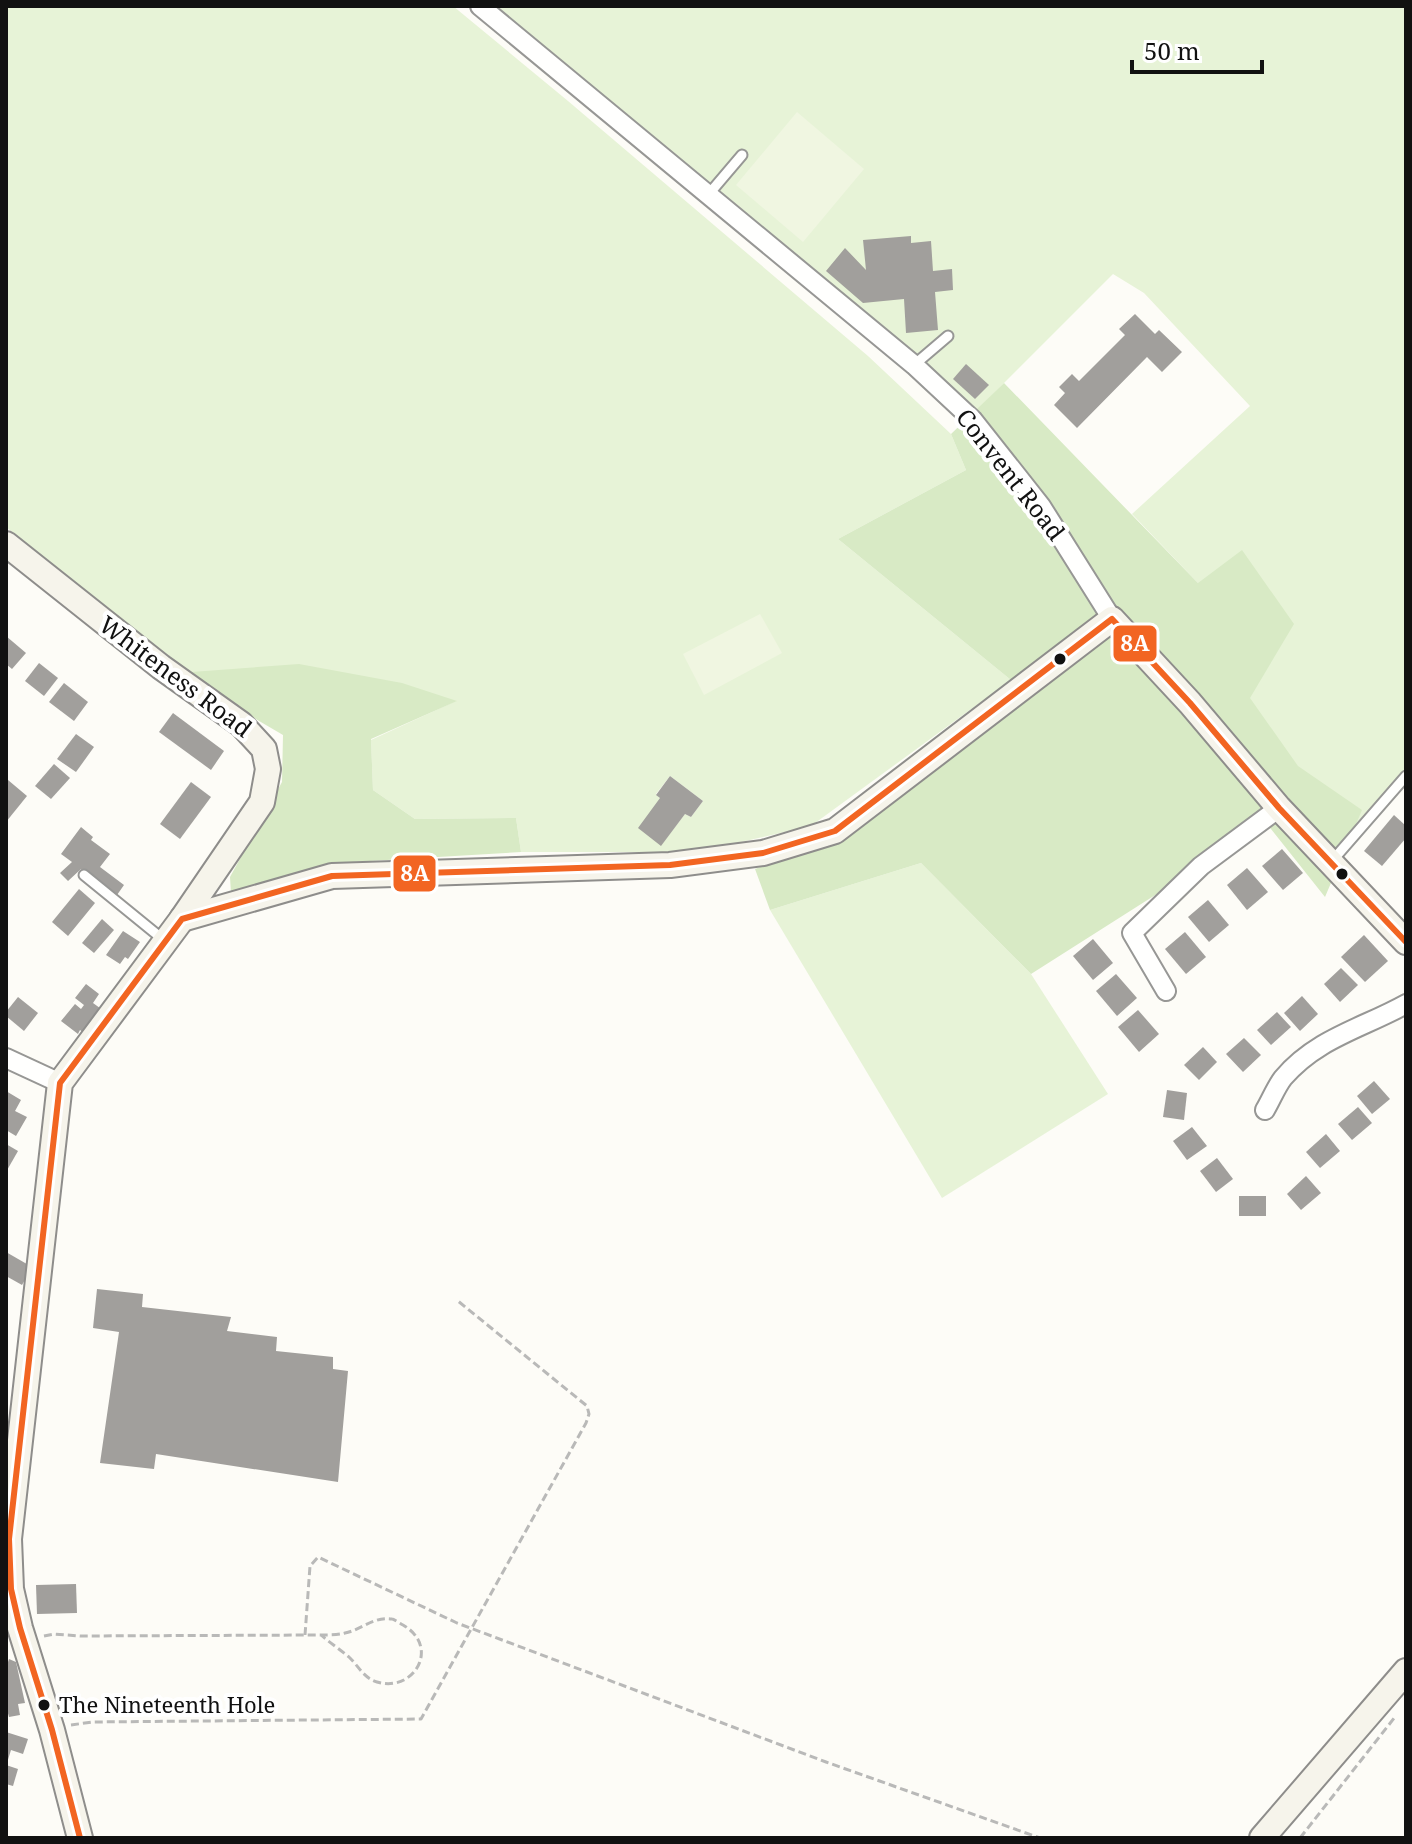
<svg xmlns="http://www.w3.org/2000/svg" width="1412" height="1844" viewBox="0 0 1412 1844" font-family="'Noto Serif',serif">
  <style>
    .green { fill: #e7f3d7; fill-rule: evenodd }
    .forest { fill: #d8eac5 }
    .pitch { fill: #f0f6e1 }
    .building { fill: #a19f9c }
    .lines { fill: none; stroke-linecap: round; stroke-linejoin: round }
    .lane-casing { stroke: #979795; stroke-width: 13 }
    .street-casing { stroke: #979795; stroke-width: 22 }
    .secondary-casing { stroke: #8e8d8b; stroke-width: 28 }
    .path { stroke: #b9b9b8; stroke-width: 3; stroke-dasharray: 8 4; stroke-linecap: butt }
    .lane { stroke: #fffffe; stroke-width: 9 }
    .street { stroke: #fffffe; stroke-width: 18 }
    .secondary { stroke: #f6f4eb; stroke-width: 24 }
    .bus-1-casing { stroke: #fff; stroke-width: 12 }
    .bus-1 { stroke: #f26522; stroke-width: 6 }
    .bus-dot { fill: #111; stroke: #fff; stroke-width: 3 }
    .labels { text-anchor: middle; stroke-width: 8; stroke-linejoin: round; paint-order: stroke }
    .bus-label { font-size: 22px; fill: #111; stroke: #fff; text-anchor: start }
    .street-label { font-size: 24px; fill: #111; stroke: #fff }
    .line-badge { stroke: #fff; stroke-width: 3 }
    .badge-label { font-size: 22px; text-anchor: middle; font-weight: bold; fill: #fff }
  </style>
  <rect width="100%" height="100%" fill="#fdfcf7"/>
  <g class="green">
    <path d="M6,6H453L568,101L868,356L951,434L966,470L838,539L1011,680L811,826L697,852H521L516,818L415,819L373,790L371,740L456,701L178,673L63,585L24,541L6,527ZM670,776L703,801L691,817L685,814L661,845L660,798L656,794Z"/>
    <path d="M491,6H1406V769L1335,847L1293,813L1198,583L1132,514L1250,406L1144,293L1113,274L975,412Z"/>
    <path d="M921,863L1031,974L1108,1094L942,1198L770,910Z"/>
  </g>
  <g class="forest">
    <path d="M1004,383L1198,583L1242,550L1294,624L1250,698L1298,766L1362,810L1325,897L1267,824L1031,974L921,863L770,910L755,869L845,834L1028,694L838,539L966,470L951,434Z"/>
    <path d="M299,664L402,683L457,701L371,739L373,790L415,819L516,818L521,852L336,863L231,893L230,877L282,782L283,735L178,673Z"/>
  </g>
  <g class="pitch">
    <path d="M797,112L864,169L803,242L736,185Z"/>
    <path d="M760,614L782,653L704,695L683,654Z"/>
  </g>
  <g class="building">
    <path d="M911,236V243L931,241L933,271L952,269L953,290L935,292L938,330L906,333L904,299L863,303L826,271L845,248L866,270L863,240Z"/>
    <path d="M1135,314L1155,334L1159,330L1182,352L1162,372L1147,357L1077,428L1054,405L1065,393L1059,387L1072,374L1079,381L1125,335L1119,329Z"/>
    <path d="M966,364L989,385L975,399L953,379Z"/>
    <path d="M6,636L26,653L12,669L6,664Z"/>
    <path d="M39,663L58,678L44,696L25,681Z"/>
    <path d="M64,683L88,702L74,721L49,702Z"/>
    <path d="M173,713L224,751L211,770L159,732Z"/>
    <path d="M76,734L94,747L76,772L57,759Z"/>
    <path d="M54,764L70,778L51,799L35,786Z"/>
    <path d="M670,776L703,801L691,817L685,814L661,846L638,828L660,798L656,795Z"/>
    <path d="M8,780L27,796L6,822V782Z"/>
    <path d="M191,782L211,797L180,839L160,824Z"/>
    <path d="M1394,815L1406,826V838L1382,866L1364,851Z"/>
    <path d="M81,827L93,837L91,840L110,854L100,867L124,885L117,895L81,869L68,881L60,873L72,862L61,854Z"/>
    <path d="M1282,849L1303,873L1283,890L1262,866Z"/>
    <path d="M1247,868L1268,892L1247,910L1227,885Z"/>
    <path d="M79,889L95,903L68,936L52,922Z"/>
    <path d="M1208,900L1229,925L1209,942L1188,917Z"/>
    <path d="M102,919L114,930L94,953L82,943Z"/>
    <path d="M123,931L140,942L128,959L125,957L120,964L106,955Z"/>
    <path d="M1185,932L1206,957L1186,974L1165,949Z"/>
    <path d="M1364,935L1388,961L1365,982L1341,957Z"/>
    <path d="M1093,939L1113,963L1093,980L1073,956Z"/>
    <path d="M1341,968L1358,985L1340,1002L1324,984Z"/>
    <path d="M1116,974L1137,998L1117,1016L1096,991Z"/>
    <path d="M86,984L99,994L93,1003L104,1011L86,1035L80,1030L78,1034L61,1021L75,1004L81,1009L84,1005L75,998Z"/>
    <path d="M1302,996L1318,1014L1300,1031L1284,1013Z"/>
    <path d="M18,997L38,1013L24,1031L6,1016V1012Z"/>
    <path d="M1138,1010L1159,1034L1139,1052L1118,1027Z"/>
    <path d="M1277,1012L1291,1027L1271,1045L1257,1030Z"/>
    <path d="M1244,1038L1261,1055L1243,1072L1226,1054Z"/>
    <path d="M1203,1047L1217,1062L1199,1080L1184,1065Z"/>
    <path d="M1374,1081L1390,1099L1372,1114L1357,1096Z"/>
    <path d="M1167,1090L1187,1093L1184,1120L1163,1117Z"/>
    <path d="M6,1091L21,1100L15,1111L27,1117L16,1136L6,1130Z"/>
    <path d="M1358,1107L1372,1123L1352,1140L1338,1124Z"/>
    <path d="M1192,1127L1207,1146L1187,1160L1173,1141Z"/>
    <path d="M1326,1134L1340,1151L1320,1168L1306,1152Z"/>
    <path d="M6,1144L18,1151L6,1172Z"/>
    <path d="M1217,1158L1233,1179L1216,1192L1200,1171Z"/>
    <path d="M1306,1176L1321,1193L1301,1210L1287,1194Z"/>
    <rect x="1239" y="1196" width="27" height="20"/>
    <path d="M6,1252L32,1267L22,1285L6,1276Z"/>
    <path d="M97,1289L143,1294L142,1307L231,1317L227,1331L277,1337L276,1351L333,1357V1369L348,1371L338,1482L156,1454L154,1469L100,1463L119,1332L93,1328Z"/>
    <path d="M76,1584L77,1613L37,1614L36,1585Z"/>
    <path d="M9,1659L16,1662L25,1703L18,1704L20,1715L9,1717L6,1706V1668Z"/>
    <path d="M6,1732L28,1739L23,1754L11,1750L7,1763Z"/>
    <path d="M6,1765L18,1769L13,1786L6,1784Z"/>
  </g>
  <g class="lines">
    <g class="lane-casing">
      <g id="lane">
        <path d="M708,195L742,155"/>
        <path d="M914,365L948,336"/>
        <path d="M1332,861L1406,776"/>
        <path d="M84,875L165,941"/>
      </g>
    </g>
    <g class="street-casing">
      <g id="street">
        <path d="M480,6L914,365L973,420L1041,506L1112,619"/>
        <path d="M1166,991L1132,933L1201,866L1279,808"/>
        <path d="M6,1058L60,1083"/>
        <path d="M1265,1110C1271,1100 1276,1087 1283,1078C1317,1038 1363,1028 1406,1004"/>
      </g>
    </g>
    <g class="secondary-casing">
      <g id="secondary">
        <path d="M6,544L161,667L241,724L264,749L268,769L262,802L182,919L60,1083L9,1539L11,1589L20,1628L52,1730L80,1838"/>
        <path d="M182,919L332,876L670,865L763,853L835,831L1112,619L1190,703L1279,808L1406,942"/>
        <path d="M1262,1838L1406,1671"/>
      </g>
    </g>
    <g class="path">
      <path d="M305,1635L310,1566L318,1557L457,1623L826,1762L1040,1838"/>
      <path d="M44,1636L54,1634L80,1636L321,1635C329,1635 338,1635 345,1633C361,1630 374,1616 392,1619C394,1619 401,1624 403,1625C441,1647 414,1693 377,1682C364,1678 359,1667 350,1658C341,1650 330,1643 321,1635"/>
      <path d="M71,1725L92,1722L421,1719L586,1423L589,1414L587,1406L458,1301"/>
      <path d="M1300,1838L1395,1717"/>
    </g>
    <use href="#lane" class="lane"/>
    <use href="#street" class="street"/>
    <use href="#secondary" class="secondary"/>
    <g class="bus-1-casing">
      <path id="bus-1" d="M80,1838L52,1730L20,1628L11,1589L9,1539L60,1083L182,919L332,876L670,865L763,853L835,831L1112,619L1190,703L1279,808L1406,942"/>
    </g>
    <use href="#bus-1" class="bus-1"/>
  </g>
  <g class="bus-dot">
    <circle cx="1060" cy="659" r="7"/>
    <circle cx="1342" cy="874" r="7"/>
    <circle cx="44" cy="1705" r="7"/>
  </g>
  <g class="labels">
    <g class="bus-label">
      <text x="59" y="1713">The Nineteenth Hole</text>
    </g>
    <g class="street-label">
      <text transform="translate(1010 475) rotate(52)" y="8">Convent Road</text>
      <text transform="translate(175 677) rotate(37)" y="8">Whiteness Road</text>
    </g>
  </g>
  <g class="line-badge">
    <rect x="1112" y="624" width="46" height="39" rx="8" fill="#f26522"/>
    <rect x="392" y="854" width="45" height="39" rx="8" fill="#f26522"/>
  </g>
  <g class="badge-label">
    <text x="1135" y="651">8A</text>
    <text x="415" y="881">8A</text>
  </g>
  <rect width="1412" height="1844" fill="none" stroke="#111111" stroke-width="16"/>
  <path d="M1132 60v12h130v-12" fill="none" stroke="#111111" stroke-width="4"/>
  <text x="1144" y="60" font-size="24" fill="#111111" stroke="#ffffff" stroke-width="6" paint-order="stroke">50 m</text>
</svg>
